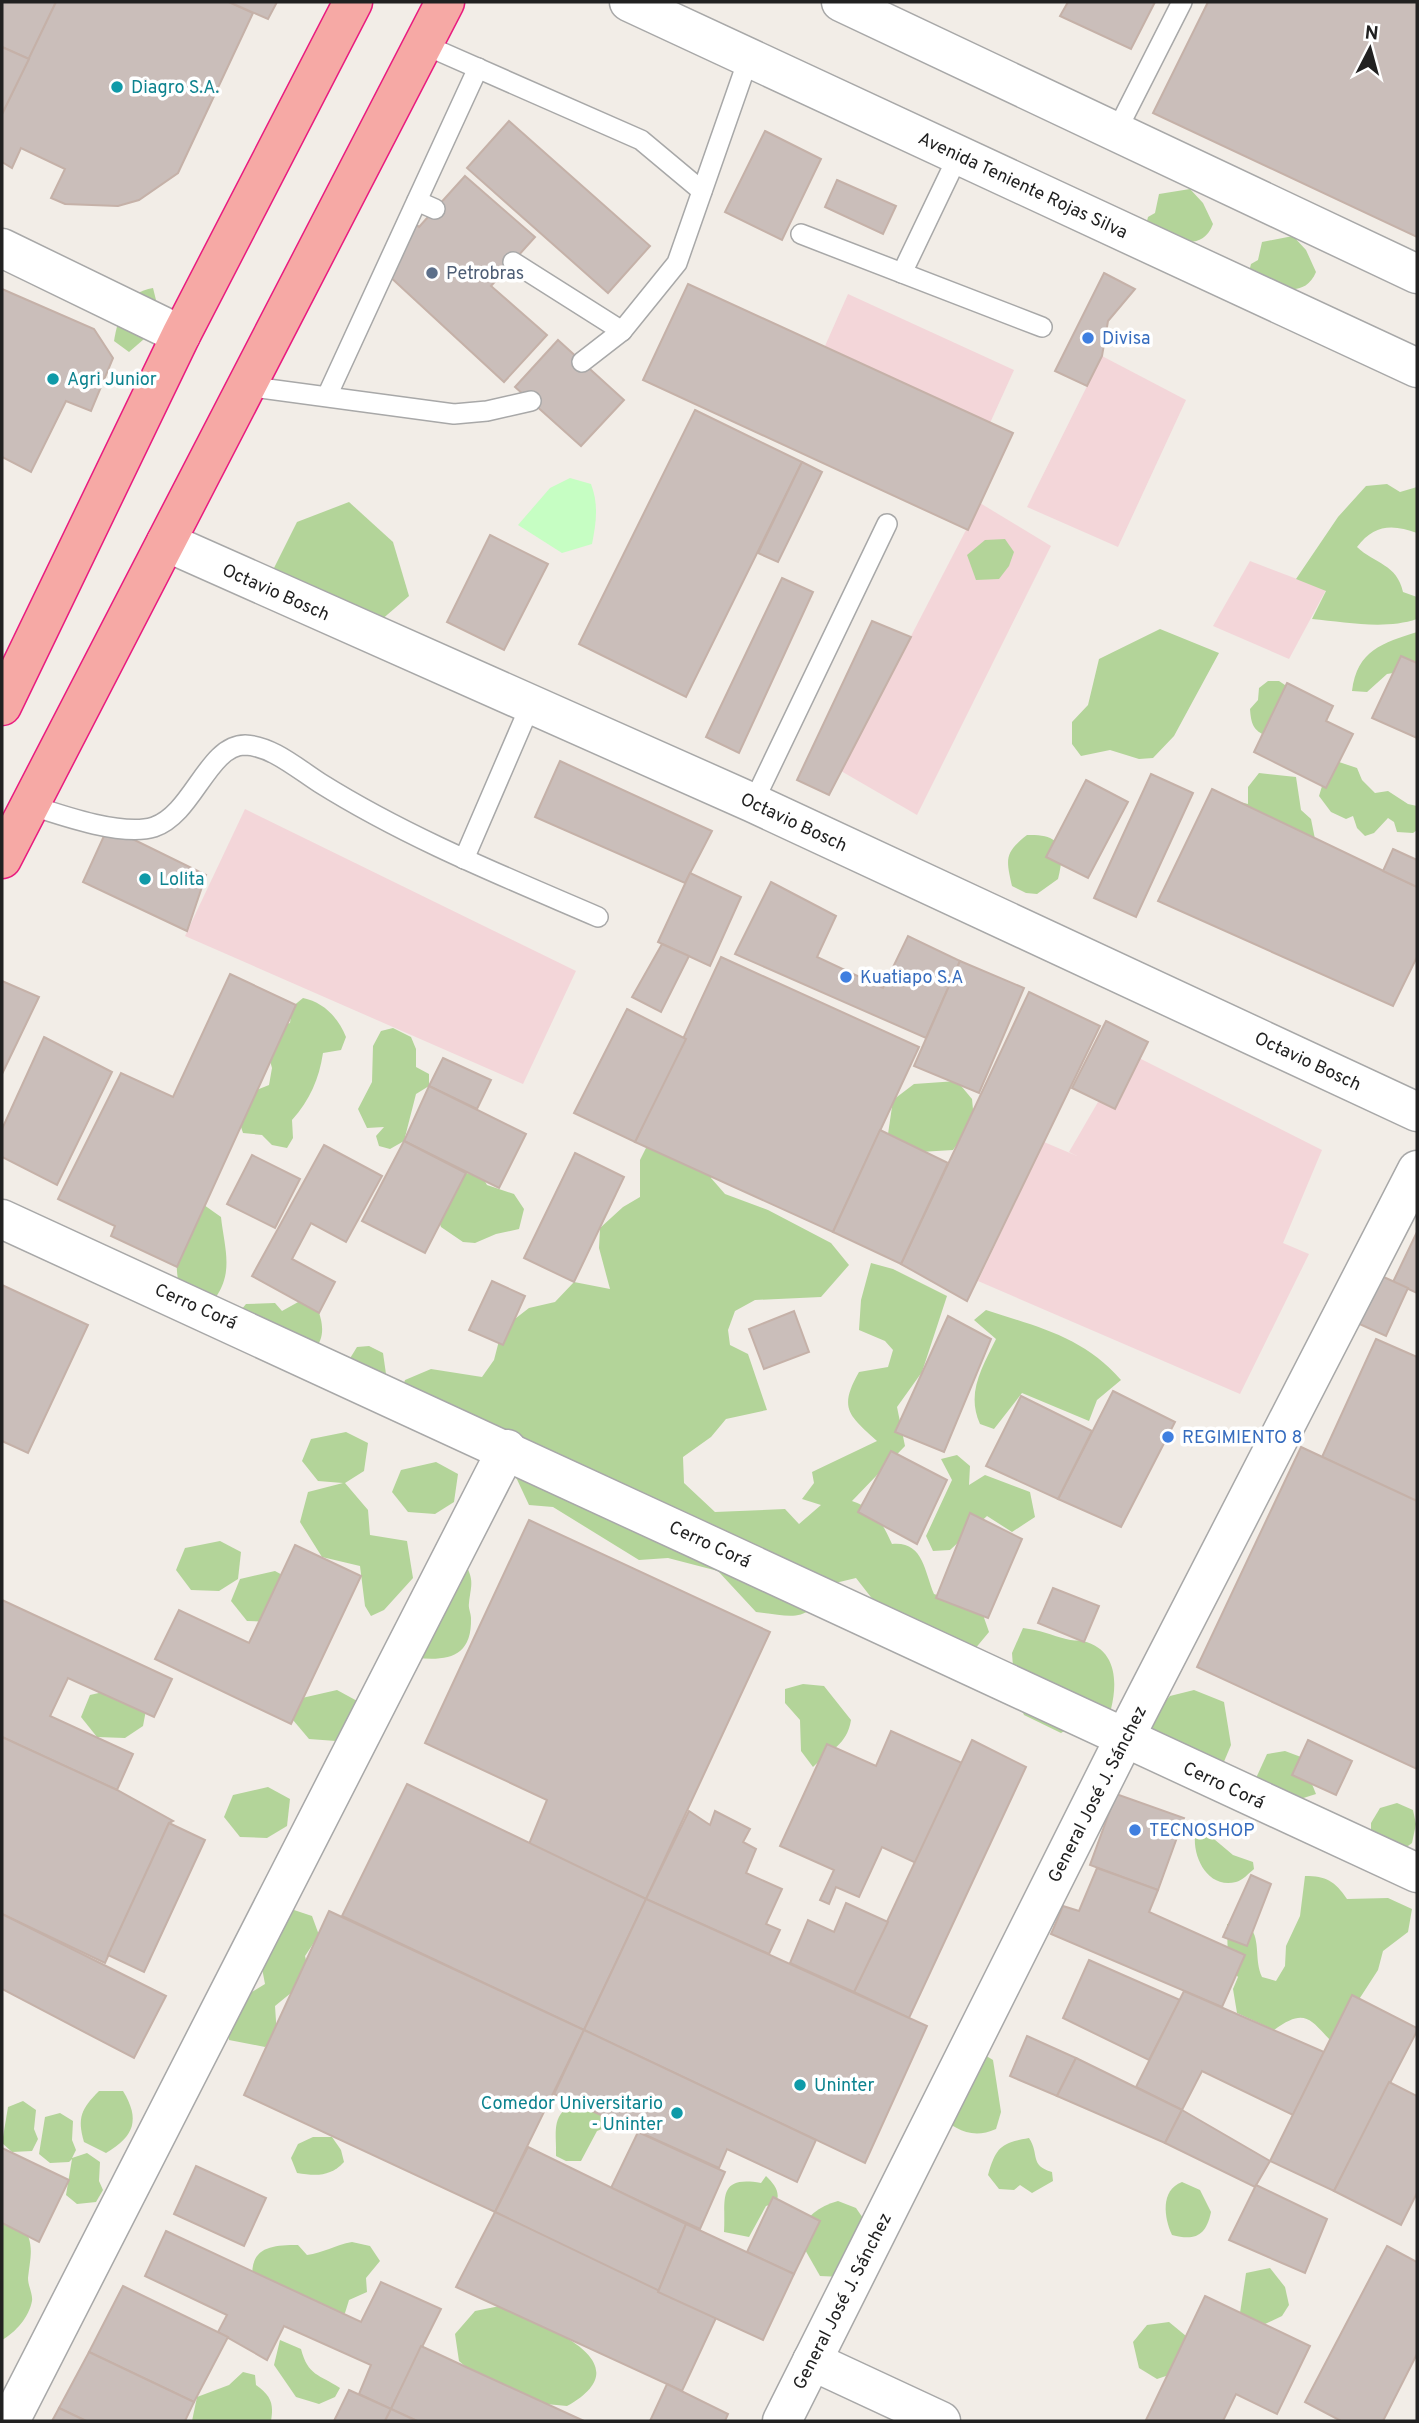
<svg xmlns="http://www.w3.org/2000/svg" width="1419" height="2423" viewBox="0 0 1419 2423" font-family="Overpass,sans-serif">
  <style>
    .commercial { fill: #f3d6d9 }
    .forest { fill: #b3d499 }
    .park { fill: #c6fec3 }
    .building { fill: #cabeba; stroke: #c5b1a8; stroke-width: 2 }
    .lines { fill: none; stroke-linecap: round; stroke-linejoin: round }
    .service-casing { stroke: #a8a8a8; stroke-width: 22 }
    .minor-casing { stroke: #a8a8a8; stroke-width: 41 }
    .tertiary-casing { stroke: #a8a8a8; stroke-width: 41 }
    .trunk-casing { stroke: #e91c7f; stroke-width: 41 }
    .service { stroke: #fff; stroke-width: 19 }
    .minor { stroke: #fff; stroke-width: 38 }
    .tertiary { stroke: #fff; stroke-width: 38 }
    .trunk { stroke: #f6a9a5; stroke-width: 38 }
    .culture-dot { fill: #0f9aa8; stroke: #fff; stroke-width: 2.5 }
    .service-dot { fill: #5c6f8a; stroke: #fff; stroke-width: 2.5 }
    .shop-dot { fill: #3f7fe0; stroke: #fff; stroke-width: 2.5 }
    .labels { text-anchor: middle; stroke-width: 7; stroke-linejoin: round; paint-order: stroke }
    .culture-label { font-size: 18px; fill: #0d838f; stroke: #fff; text-anchor: start }
    .street-label { font-size: 18px; fill: #212121; stroke: #fff }
    .service-label { font-size: 18px; fill: #4e5e75; stroke: #fff; text-anchor: start }
    .shop-label { font-size: 18px; fill: #366cbe; stroke: #fff; text-anchor: start }
  </style>
  <rect width="100%" height="100%" fill="#f2ede7"/>
  <g class="commercial">
    <path d="M848,294L1014,370L990,423L825,346Z"/>
    <path d="M1102,356L1186,400L1118,547L1027,507Z"/>
    <path d="M980,503L1051,546L917,815L841,771Z"/>
    <path d="M1250,561L1326,590L1289,659L1213,626Z"/>
    <path d="M245,809L576,971L523,1084L185,936Z"/>
    <path d="M1127,1052L1322,1150L1283,1243L1309,1254L1240,1394L978,1281L1044,1142L1077,1156L1069,1152Z"/>
  </g>
  <g class="forest">
    <path d="M1190,189L1203,203L1213,224C1201,256 1168,237 1145,229L1148,217L1155,213L1159,194Z"/>
    <path d="M1293,236L1306,250L1316,272C1303,303 1270,284 1248,276L1251,264L1258,260L1262,242Z"/>
    <path d="M153,288L160,316L144,339L129,352L114,341C118,317 126,292 153,288Z"/>
    <path d="M1387,484L1400,492L1417,487V533C1393,524 1374,524 1357,547C1375,564 1397,564 1403,592L1417,597V619C1385,630 1345,622 1312,619L1326,591L1296,579L1338,517L1366,486Z"/>
    <path d="M349,502L393,542L409,596L380,621L271,574L297,522Z"/>
    <path d="M1005,539L1014,552L1009,566L999,579L976,580L967,555L985,540Z"/>
    <path d="M1160,629L1219,653L1174,736L1153,758L1139,759L1110,750L1081,756L1072,744V722L1088,705L1099,659Z"/>
    <path d="M1417,632V669L1387,674L1367,692L1352,691C1357,650 1383,643 1417,632Z"/>
    <path d="M1268,681H1279L1288,687L1267,736C1253,731 1251,723 1250,709L1258,700L1259,688Z"/>
    <path d="M1339,762L1357,768L1362,780L1375,793L1388,791L1408,804L1417,806V830L1413,833L1397,832L1394,822L1388,818L1374,833L1365,836L1357,828L1353,816L1346,819L1331,812L1319,796L1326,773Z"/>
    <path d="M1259,773L1296,777L1301,810L1311,819L1315,839L1232,800L1248,804V787Z"/>
    <path d="M1027,835C1061,834 1066,847 1058,879L1037,894L1026,893L1012,886C1006,859 1004,853 1027,835Z"/>
    <path d="M303,998C323,1002 338,1017 346,1037L341,1050L323,1053C319,1079 310,1100 292,1120L293,1138L287,1148L272,1145L262,1135L243,1133L238,1118L249,1093L269,1085L272,1068L266,1046L284,1025L290,1023L292,1007Z"/>
    <path d="M393,1028L411,1037L416,1049V1067L429,1074V1086L416,1094L404,1141L390,1149L379,1146L376,1136L384,1127L367,1128L358,1109L372,1082L373,1046L381,1031Z"/>
    <path d="M957,1081L972,1099L974,1120L953,1150L920,1152L888,1134L893,1100L914,1084Z"/>
    <path d="M648,1144L710,1156L711,1178L725,1194L768,1210L831,1243L849,1265L821,1297L755,1300L735,1311L728,1330L730,1345L748,1354L767,1410L726,1419L711,1437L683,1457L684,1483L715,1512L785,1509L799,1524L821,1505L802,1499L814,1483L812,1472L877,1441C849,1415 838,1409 859,1372L888,1367L893,1350L885,1341L859,1330L861,1300L871,1263L893,1269L947,1296L922,1372L897,1407L905,1446L852,1501C874,1508 883,1524 892,1544C923,1541 924,1570 934,1594L981,1609L989,1632L969,1656L935,1668L911,1617L881,1610L856,1578L827,1585C809,1625 793,1616 756,1612L718,1571L668,1558L639,1560L553,1507L529,1505L514,1473L395,1408L405,1380L431,1369L482,1377L494,1360L502,1329L529,1308L555,1302L574,1282L610,1289L599,1248L600,1228L623,1207L640,1197V1160Z"/>
    <path d="M466,1173L482,1176L487,1185L514,1194L524,1209L519,1229L496,1234L475,1243L463,1242L441,1227L437,1216L447,1179Z"/>
    <path d="M204,1205L221,1217C224,1246 234,1271 216,1297L180,1289C170,1249 185,1239 204,1205Z"/>
    <path d="M300,1301L316,1305C330,1337 319,1349 294,1370C255,1363 252,1349 237,1315L246,1304L275,1303L282,1311Z"/>
    <path d="M986,1310C1038,1327 1084,1337 1121,1380L1097,1400L1089,1421L1022,1393L994,1429L980,1424C966,1393 982,1368 996,1339L974,1320Z"/>
    <path d="M369,1346L383,1353L387,1381L349,1360L357,1347Z"/>
    <path d="M346,1432L368,1443L364,1471L345,1483L368,1510L370,1535L407,1541L413,1578L384,1610L371,1616L365,1606L360,1566L322,1557L300,1522L308,1492L343,1483L318,1481L302,1461L311,1439Z"/>
    <path d="M957,1455L970,1466L969,1485L985,1475L1030,1492L1035,1517L1012,1532L987,1516L950,1550L933,1551L926,1536L952,1480L941,1459Z"/>
    <path d="M436,1462L458,1474L454,1502L435,1514L408,1512L392,1492L401,1470Z"/>
    <path d="M220,1541L241,1552L238,1579L219,1591L191,1590L176,1570L185,1548Z"/>
    <path d="M467,1567C474,1582 471,1586 469,1603C468,1608 471,1613 471,1618C472,1657 448,1661 417,1658Z"/>
    <path d="M275,1571L297,1583L274,1622L247,1621L231,1601L240,1579Z"/>
    <path d="M1023,1628C1040,1630 1051,1635 1066,1639C1072,1641 1078,1640 1083,1641C1116,1649 1118,1681 1111,1709L1088,1716L1061,1733L1024,1715L1015,1695L1012,1653Z"/>
    <path d="M803,1684L824,1686L851,1720C847,1745 830,1750 813,1767L801,1751L800,1720L785,1703V1689Z"/>
    <path d="M125,1687L148,1699L143,1726L125,1738L97,1737L81,1717L90,1695Z"/>
    <path d="M337,1690L359,1702L336,1741L309,1739L293,1720L302,1698Z"/>
    <path d="M1194,1690L1224,1702L1231,1745L1223,1764L1157,1768L1147,1721L1170,1696Z"/>
    <path d="M1285,1751L1301,1757L1316,1794L1294,1801L1252,1787L1267,1754Z"/>
    <path d="M268,1787L290,1799L287,1826L267,1838L240,1837L224,1817L233,1795Z"/>
    <path d="M1397,1803L1413,1810L1416,1824L1412,1843L1397,1854L1371,1839V1823L1380,1808Z"/>
    <path d="M1208,1834L1233,1855L1253,1862L1254,1869C1249,1873 1242,1881 1236,1882C1208,1889 1193,1858 1195,1836Z"/>
    <path d="M1305,1876C1326,1876 1335,1881 1347,1899L1388,1898L1412,1909L1408,1932L1383,1951L1378,1970L1356,2004L1337,2047C1311,2022 1308,2005 1274,2030L1237,2013L1233,1989L1238,1977L1228,1965L1227,1924L1250,1927C1261,1941 1254,1960 1262,1977L1276,1981L1285,1966L1286,1946L1300,1916Z"/>
    <path d="M294,1910L312,1916L319,1935L305,1956L309,1973L297,1988L275,2006L277,2036L265,2047L229,2040C226,2007 239,2000 265,1984L261,1963L278,1912Z"/>
    <path d="M983,2054L993,2060L1001,2112L996,2129C971,2140 956,2129 936,2114Z"/>
    <path d="M99,2091H123C140,2119 135,2136 106,2153L84,2142C77,2118 81,2109 99,2091Z"/>
    <path d="M23,2101L36,2110L34,2129L38,2139L32,2151L12,2152L2,2143L8,2107Z"/>
    <path d="M573,2104L606,2110L610,2121L607,2127L597,2131L581,2161H566L556,2156C557,2133 550,2116 573,2104Z"/>
    <path d="M60,2113L73,2121L72,2140L76,2150L72,2158L87,2153L100,2162L99,2181L103,2190L96,2202L77,2204L66,2195L72,2159L69,2162L50,2163L39,2154L45,2117Z"/>
    <path d="M313,2137H332L341,2150L344,2162C330,2177 316,2176 297,2173L291,2158L298,2144Z"/>
    <path d="M1029,2138C1040,2155 1029,2165 1052,2172L1053,2181L1032,2193L1020,2185L1014,2190L999,2189L988,2175C996,2147 1001,2143 1029,2138Z"/>
    <path d="M766,2176C774,2184 781,2192 776,2203L766,2206L749,2237L724,2232C726,2200 716,2175 761,2183Z"/>
    <path d="M1182,2182L1200,2190L1211,2212C1206,2236 1195,2241 1172,2235C1164,2218 1160,2190 1182,2182Z"/>
    <path d="M838,2201L856,2208L865,2221L842,2277L820,2276L796,2234C807,2217 818,2206 838,2201Z"/>
    <path d="M2,2218L20,2220C35,2244 31,2252 28,2278C28,2286 33,2294 32,2301C29,2317 16,2332 2,2340Z"/>
    <path d="M352,2242L370,2246L380,2261L366,2278L367,2292L349,2300L345,2313L331,2322L253,2283C248,2248 269,2245 298,2245L307,2255C323,2253 335,2245 352,2242Z"/>
    <path d="M1270,2268L1285,2287L1289,2305L1282,2316L1265,2324L1240,2313L1246,2273Z"/>
    <path d="M500,2306C537,2324 649,2360 567,2406L546,2404L466,2367L459,2361L455,2334L475,2311Z"/>
    <path d="M1169,2322L1186,2336L1175,2373L1157,2379L1139,2368L1133,2342L1147,2325Z"/>
    <path d="M280,2340L301,2349C308,2376 319,2374 340,2388L335,2397L319,2404L296,2397L274,2365Z"/>
    <path d="M243,2372L255,2375L256,2385C271,2396 274,2403 271,2421H192L197,2397L229,2385Z"/>
  </g>
  <path class="park" d="M570,478L591,484C599,505 596,523 592,544L562,553L518,525L550,488Z"/>
  <g class="building">
    <path d="M2,2H56L29,59L2,47Z"/>
    <path d="M56,2H229L253,13L178,173L139,200L118,206L65,204L51,198L65,169L21,148L12,168L2,162V114Z"/>
    <path d="M229,2H277L268,19Z"/>
    <path d="M1068,2H1155L1131,49L1060,16Z"/>
    <path d="M1208,2H1417V237L1153,113Z"/>
    <path d="M2,47L29,59L2,114Z"/>
    <path d="M509,121L650,246L608,293L467,168Z"/>
    <path d="M765,131L821,159L782,240L725,212Z"/>
    <path d="M465,176L535,237L491,286L547,335L504,382L387,274L413,221L419,227Z"/>
    <path d="M837,180L896,206L883,234L825,207Z"/>
    <path d="M1104,273L1135,289L1108,321L1102,356L1087,386L1055,371Z"/>
    <path d="M688,284L1013,433L968,530L643,380Z"/>
    <path d="M2,289L94,329L113,358L91,411L66,401L31,472L2,457Z"/>
    <path d="M558,340L624,400L581,446L515,387Z"/>
    <path d="M695,410L802,462L686,697L579,644Z"/>
    <path d="M802,462L822,472L778,562L758,553Z"/>
    <path d="M490,535L548,564L504,650L447,622Z"/>
    <path d="M782,578L813,592L739,753L706,737Z"/>
    <path d="M872,621L911,637L829,795L797,780Z"/>
    <path d="M1401,656L1417,663V738L1372,718Z"/>
    <path d="M1287,683L1333,706L1326,721L1353,734L1326,788L1254,752Z"/>
    <path d="M560,761L712,831L685,883L535,817Z"/>
    <path d="M1151,774L1193,793L1136,917L1094,898Z"/>
    <path d="M1086,780L1128,802L1088,878L1046,857Z"/>
    <path d="M1212,789L1417,887V957L1393,1006L1158,901Z"/>
    <path d="M108,827L206,875L187,931L83,882Z"/>
    <path d="M1393,849L1417,860V887L1383,871Z"/>
    <path d="M690,873L741,897L710,966L658,942Z"/>
    <path d="M771,882L836,916L817,957L883,988L908,936L960,961L926,1038L735,954Z"/>
    <path d="M662,944L689,956L661,1012L632,997Z"/>
    <path d="M721,957L919,1047L833,1232L635,1142Z"/>
    <path d="M960,961L1024,988L979,1093L914,1066Z"/>
    <path d="M230,974L296,1005L177,1267L111,1236L115,1226L58,1199L121,1073L173,1097Z"/>
    <path d="M2,981L39,997L2,1074Z"/>
    <path d="M1029,992L1100,1026L967,1301L901,1264Z"/>
    <path d="M627,1009L686,1039L635,1142L574,1113Z"/>
    <path d="M1106,1021L1148,1042L1115,1109L1072,1088Z"/>
    <path d="M44,1037L112,1072L57,1185L2,1157V1129Z"/>
    <path d="M443,1058L491,1080L477,1109L429,1086Z"/>
    <path d="M429,1086L526,1134L499,1188L404,1141Z"/>
    <path d="M880,1130L948,1163L901,1264L833,1232Z"/>
    <path d="M404,1141L466,1173L425,1253L362,1221Z"/>
    <path d="M324,1145L382,1176L346,1242L311,1223L292,1259L335,1282L319,1313L252,1276Z"/>
    <path d="M575,1153L624,1177L574,1282L524,1258Z"/>
    <path d="M252,1155L300,1179L275,1228L227,1204Z"/>
    <path d="M1417,1232V1293L1393,1282Z"/>
    <path d="M1377,1274L1408,1288L1386,1336L1355,1322Z"/>
    <path d="M492,1281L525,1296L503,1345L469,1330Z"/>
    <path d="M2,1285L88,1325L28,1453L2,1441Z"/>
    <path d="M794,1311L809,1352L764,1369L749,1329Z"/>
    <path d="M948,1316L991,1339L944,1452L895,1432Z"/>
    <path d="M1376,1339L1417,1357V1502L1322,1457Z"/>
    <path d="M1113,1391L1175,1422L1121,1527L1058,1499Z"/>
    <path d="M1021,1396L1092,1431L1058,1499L986,1466Z"/>
    <path d="M1301,1447L1417,1501V1769L1197,1667Z"/>
    <path d="M891,1451L947,1480L917,1544L858,1512Z"/>
    <path d="M970,1513L1022,1539L988,1618L936,1598Z"/>
    <path d="M529,1520L770,1632L646,1899L529,1844L547,1800L425,1743Z"/>
    <path d="M295,1545L361,1576L291,1724L155,1659L179,1610L249,1643Z"/>
    <path d="M1053,1588L1099,1606L1084,1642L1038,1623Z"/>
    <path d="M2,1600L172,1679L154,1717L68,1678L50,1716L133,1754L117,1790L2,1737Z"/>
    <path d="M891,1731L962,1763L916,1863L882,1847L859,1897L836,1887L829,1904L820,1900L834,1870L780,1846L827,1744L876,1766Z"/>
    <path d="M2,1737L117,1790L173,1821L169,1823L105,1963L2,1914Z"/>
    <path d="M972,1740L1026,1767L909,2018L854,1992Z"/>
    <path d="M1308,1740L1352,1761L1336,1795L1292,1775Z"/>
    <path d="M407,1784L646,1899L584,2030L342,1916Z"/>
    <path d="M1116,1794L1184,1818L1158,1890L1090,1865Z"/>
    <path d="M689,1811L710,1825L715,1811L750,1829L743,1842L756,1849L746,1873L782,1889L766,1924L780,1930L769,1954L646,1899Z"/>
    <path d="M169,1823L205,1840L144,1972L108,1955Z"/>
    <path d="M1097,1868L1158,1890L1149,1912L1245,1955L1222,2007L1051,1934L1063,1906L1079,1911Z"/>
    <path d="M1251,1875L1271,1884L1247,1946L1223,1937Z"/>
    <path d="M646,1899L927,2026L865,2163L584,2030Z"/>
    <path d="M846,1903L888,1922L854,1992L790,1963L808,1920L834,1932Z"/>
    <path d="M329,1911L584,2030L495,2212L244,2095Z"/>
    <path d="M2,1914L166,1996L134,2058L2,1989Z"/>
    <path d="M1089,1960L1180,2000L1149,2060L1063,2018Z"/>
    <path d="M1184,1991L1324,2052L1293,2115L1202,2071L1182,2110L1136,2087Z"/>
    <path d="M1352,1995L1417,2028V2031L1334,2191L1270,2161Z"/>
    <path d="M584,2030L816,2140L797,2182L727,2149L719,2168L554,2094Z"/>
    <path d="M1027,2036L1076,2058L1057,2096L1010,2076Z"/>
    <path d="M1076,2058L1182,2110L1165,2143L1057,2096Z"/>
    <path d="M1389,2082L1417,2096V2193L1401,2225L1334,2191Z"/>
    <path d="M1182,2110L1270,2161L1255,2187L1165,2143Z"/>
    <path d="M638,2132L725,2172L700,2229L611,2188Z"/>
    <path d="M528,2147L686,2224L658,2292L495,2212Z"/>
    <path d="M2,2148L69,2180L39,2242L2,2223Z"/>
    <path d="M196,2166L266,2198L244,2246L174,2214Z"/>
    <path d="M1256,2185L1327,2219L1305,2273L1229,2240Z"/>
    <path d="M773,2197L820,2221L794,2274L747,2252Z"/>
    <path d="M495,2212L716,2318L682,2391L456,2287Z"/>
    <path d="M686,2224L794,2274L763,2340L658,2292Z"/>
    <path d="M166,2231L361,2322L381,2282L441,2309L391,2409L359,2394L371,2365L284,2326L267,2360L218,2332L227,2315L145,2276Z"/>
    <path d="M1387,2246L1417,2262V2354L1383,2421H1341L1305,2402Z"/>
    <path d="M123,2286L228,2337L194,2402L89,2352Z"/>
    <path d="M1205,2296L1310,2346L1277,2414L1236,2394L1223,2421L1146,2420Z"/>
    <path d="M421,2346L466,2367L584,2421H417L391,2409Z"/>
    <path d="M89,2352L194,2402L185,2421H86L59,2408Z"/>
    <path d="M667,2384L728,2414L725,2421H650Z"/>
    <path d="M349,2390L391,2409L385,2421H334Z"/>
    <path d="M59,2408L86,2421H52Z"/>
    <path d="M391,2409L417,2421H385Z"/>
  </g>
  <g class="lines">
    <g class="service-casing">
      <g id="service">
        <path d="M425,45L641,140L702,191"/>
        <path d="M1116,132L1182,2"/>
        <path d="M417,201L435,209"/>
        <path d="M801,234L1042,327"/>
        <path d="M513,262L622,331"/>
        <path d="M902,273L959,154"/>
        <path d="M582,362L622,331L677,263L749,57"/>
        <path d="M245,386L454,414L487,411L531,401"/>
        <path d="M327,396L478,68"/>
        <path d="M753,803L887,524"/>
        <path d="M30,805C60,815 123,837 154,827C193,814 208,745 245,745C272,746 298,769 320,783C408,838 503,876 598,917"/>
        <path d="M464,859L530,706"/>
      </g>
    </g>
    <g class="minor-casing">
      <g id="minor">
        <path d="M2,248L181,335"/>
        <path d="M166,542L753,803L1417,1112"/>
        <path d="M2,1219C475,1433 945,1657 1417,1873"/>
        <path d="M812,2361L941,2421"/>
        <path d="M10,2421L507,1449"/>
        <path d="M782,2421L1124,1739L1417,1170"/>
      </g>
    </g>
    <g class="tertiary-casing">
      <g id="tertiary">
        <path d="M629,2L1417,368"/>
        <path d="M841,2L1417,274"/>
      </g>
    </g>
    <g class="trunk-casing">
      <g id="trunk">
        <path d="M2,706L181,335L353,2"/>
        <path d="M2,859L445,2"/>
      </g>
    </g>
    <use href="#service" class="service"/>
    <use href="#minor" class="minor"/>
    <use href="#tertiary" class="tertiary"/>
    <use href="#trunk" class="trunk"/>
  </g>
  <g class="culture-dot">
    <circle cx="117" cy="87" r="7"/>
    <circle cx="53" cy="379" r="7"/>
    <circle cx="145" cy="879" r="7"/>
    <circle cx="800" cy="2085" r="7"/>
    <circle cx="677" cy="2113" r="7"/>
  </g>
  <circle class="service-dot" cx="432" cy="273" r="7"/>
  <g class="shop-dot">
    <circle cx="1088" cy="338" r="7"/>
    <circle cx="846" cy="977" r="7"/>
    <circle cx="1168" cy="1437" r="7"/>
    <circle cx="1135" cy="1830" r="7"/>
  </g>
  <g class="labels">
    <g class="culture-label">
      <text x="131" y="93">Diagro S.A.</text>
      <text x="67" y="385">Agri Junior</text>
      <text x="159" y="885">Lolita</text>
      <text x="814" y="2091">Uninter</text>
      <text x="663" y="2109" text-anchor="end">Comedor Universitario<tspan x="663" dy="21">- Uninter</tspan></text>
    </g>
    <g class="street-label">
      <text transform="translate(1023 185) rotate(25)" y="6">Avenida Teniente Rojas Silva</text>
      <text transform="translate(276 592) rotate(24)" y="6">Octavio Bosch</text>
      <text transform="translate(794 822) rotate(25)" y="6">Octavio Bosch</text>
      <text transform="translate(1308 1061) rotate(25)" y="6">Octavio Bosch</text>
      <text transform="translate(196 1306) rotate(24)" y="6">Cerro Corá</text>
      <text transform="translate(710 1544) rotate(25)" y="6">Cerro Corá</text>
      <text transform="translate(1224 1785) rotate(25)" y="6">Cerro Corá</text>
      <text transform="translate(1097 1794) rotate(-63)" y="6">General José J. Sánchez</text>
      <text transform="translate(842 2301) rotate(-63)" y="6">General José J. Sánchez</text>
    </g>
    <g class="service-label">
      <text x="446" y="279">Petrobras</text>
    </g>
    <g class="shop-label">
      <text x="1102" y="344">Divisa</text>
      <text x="860" y="983">Kuatiapo S.A</text>
      <text x="1182" y="1443">REGIMIENTO 8</text>
      <text x="1149" y="1836">TECNOSHOP</text>
    </g>
  </g>
  <rect width="1419" height="2423" fill="none" stroke="#212121" stroke-width="7"/>
  <g transform="translate(1370 49) rotate(6)" stroke="#ffffff" stroke-width="5" paint-order="stroke">
  <path d="M0-5L12 26L0 18L-12 26Z" fill="#212121"/>
  <text y="-10" font-size="19" font-weight="bold" text-anchor="middle" fill="#212121">N</text>
  </g>
</svg>
